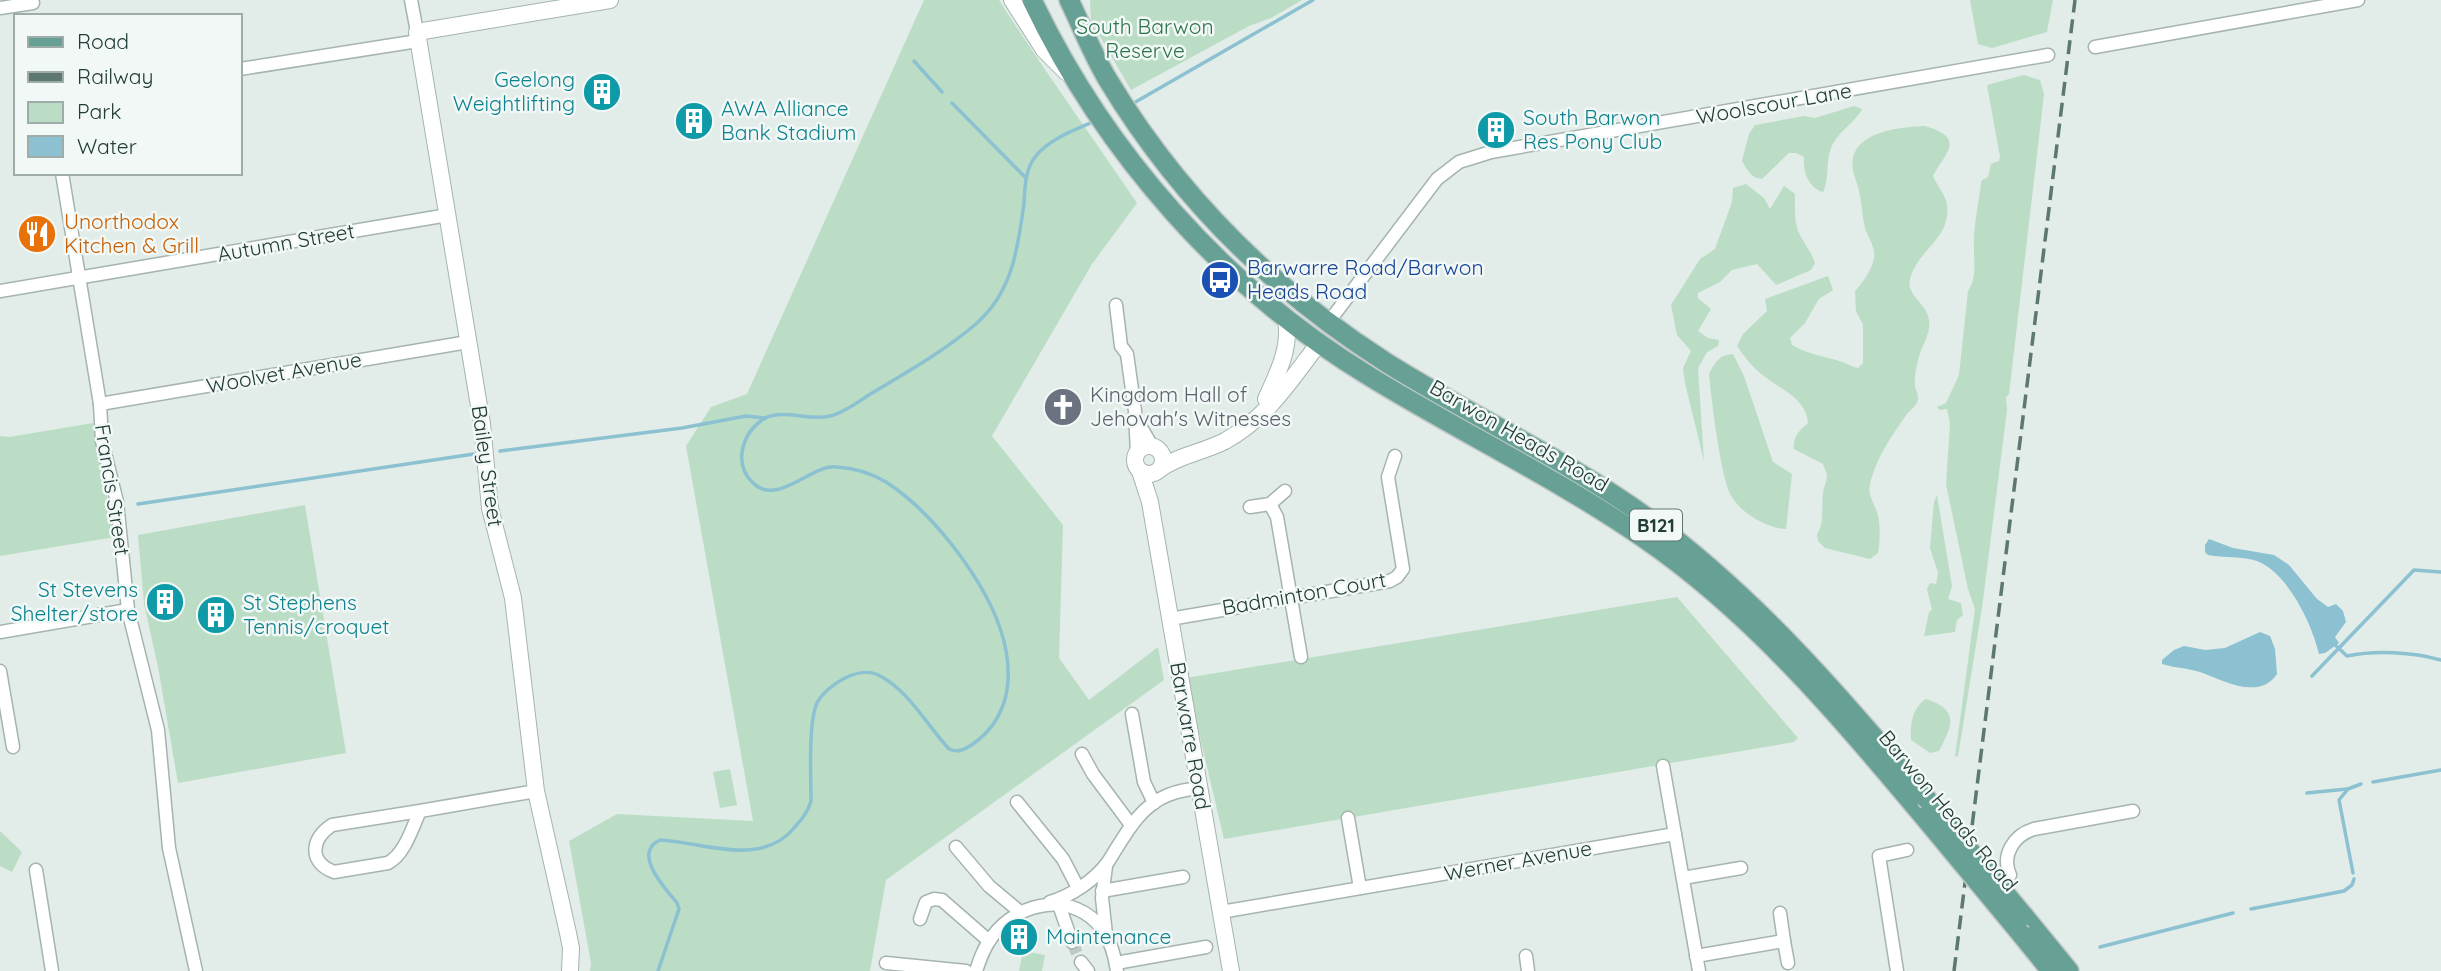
<svg xmlns="http://www.w3.org/2000/svg" width="2441" height="971" viewBox="0 0 2441 971" font-family="Quicksand,sans-serif">
  <style>
    .green { fill: #bbddc6 }
    .water { fill: #8bc1d0 }
    .lines { fill: none; stroke-linecap: round; stroke-linejoin: round }
    .stream { stroke: #8bc1d0; stroke-width: 3.5 }
    .minor-tunnel { stroke: #bcc9c5; stroke-width: 12; stroke-dasharray: 12 6; stroke-linecap: butt }
    .minor-casing { stroke: #a5b4af; stroke-width: 15 }
    .tertiary-casing { stroke: #a5b4af; stroke-width: 18 }
    .primary-casing { stroke: #c1c8c7; stroke-width: 22 }
    .minor { stroke: #fff; stroke-width: 12 }
    .tertiary { stroke: #fff; stroke-width: 16 }
    .primary { stroke: #67a195; stroke-width: 19 }
    .rail { stroke: #5d7872; stroke-width: 3.5; stroke-dasharray: 14 7; stroke-linecap: butt }
    .primary-bridge-casing { stroke: #c1c8c7; stroke-width: 22; stroke-linecap: butt }
    .primary-bridge { stroke: #67a195; stroke-width: 19 }
    .labels { text-anchor: middle; stroke-width: 5; stroke-linejoin: round; paint-order: stroke }
    .shield { fill: #f2f8f6; stroke: #607470; stroke-width: 2 }
    .shield-label { font-size: 19px; font-weight: bold; fill: #223c37 }
    .park-label { font-size: 21px; fill: #2d734c; stroke: #f2f8f6 }
    .culture-label { font-size: 21px; fill: #0d838f; stroke: #f2f8f6; text-anchor: start }
    .street-label { font-size: 21px; fill: #223c37; stroke: #f2f8f6 }
    .food-label { font-size: 21px; fill: #c56008; stroke: #f2f8f6; text-anchor: start }
    .transit-label { font-size: 21px; fill: #164399; stroke: #f2f8f6; text-anchor: start }
    .worship-label { font-size: 21px; fill: #5b616d; stroke: #f2f8f6; text-anchor: start }
  </style>
  <rect width="100%" height="100%" fill="#e2ece8"/>
  <g class="green">
    <path d="M924,0H999C1043,69 1091,135 1137,203L1092,264L992,436L1063,525L1059,658L1089,700L1158,647L1164,680L886,880L870,971H590L591,963L569,841L617,814L753,821L686,446L711,407L747,394Z"/>
    <path d="M1090,0H1302L1271,18L1249,26L1131,90L1091,21Z"/>
    <path d="M1970,0H2053L2047,32L1992,48L1978,44Z"/>
    <path d="M2024,75L2040,80L2044,94L2040,129L2009,394L2006,397L2007,410L1982,608L1958,756L1955,757L1975,609L1968,589L1946,484L1950,424L1947,409L1940,410L1937,407L1946,403L1959,375L1968,291C1978,276 1973,258 1974,241C1974,222 1979,202 1981,183L1982,180L1988,177L1991,164L1999,161L2000,157L1987,85Z"/>
    <path d="M1854,106L1862,109C1857,121 1838,131 1831,148C1825,163 1830,178 1823,192C1808,187 1803,172 1804,157L1796,153H1789L1762,179C1751,178 1748,171 1742,161L1749,134L1755,125L1804,116L1815,118Z"/>
    <path d="M1925,126C1967,138 1945,153 1933,176C1937,186 1946,195 1947,205C1951,239 1917,250 1910,279C1906,296 1927,303 1929,320C1931,335 1921,346 1918,360C1916,369 1914,378 1915,387C1916,390 1918,393 1918,397C1919,405 1911,409 1907,414C1892,435 1875,460 1870,485C1867,497 1878,508 1879,521C1880,530 1880,543 1878,553L1870,559L1825,548L1818,541L1817,534C1825,523 1821,506 1823,493C1823,488 1827,482 1827,476C1827,473 1824,467 1823,464L1794,449C1793,436 1799,431 1808,423C1806,396 1776,388 1759,372C1751,365 1743,355 1737,346L1743,334L1767,311L1765,299L1828,276L1833,290L1819,299L1805,323L1790,338L1792,345C1806,353 1820,356 1836,360C1844,362 1850,366 1858,368L1863,363V325L1856,311L1855,291C1862,284 1872,269 1874,259C1876,247 1868,238 1865,228C1862,216 1862,203 1859,191C1858,184 1854,177 1853,170C1847,132 1899,127 1925,126Z"/>
    <path d="M1746,184L1764,198L1770,209L1784,186L1795,194C1795,207 1794,221 1799,233C1804,244 1811,251 1815,263L1811,270L1776,285L1757,264L1732,270L1720,282L1698,293V298L1711,309L1698,331L1708,338L1719,340L1718,346L1707,352L1698,368L1704,461L1685,383L1683,368L1691,351L1677,335L1671,305L1700,259L1715,249L1732,202L1733,188Z"/>
    <path d="M1733,354L1744,376L1773,462L1792,474L1786,529C1767,528 1742,514 1732,497C1721,481 1711,396 1709,374C1715,362 1719,355 1733,354Z"/>
    <path d="M93,423L115,537L0,556V436L9,437Z"/>
    <path d="M1937,495L1952,586L1948,599L1961,603L1963,615L1957,620L1955,632L1924,636L1929,612L1932,610L1927,589L1930,583L1936,584L1938,573L1930,548L1934,502Z"/>
    <path d="M305,505L346,753L178,783L158,667L144,604L138,535Z"/>
    <path d="M1677,597L1798,738L1794,742L1224,839L1186,678Z"/>
    <path d="M1926,699C1959,710 1953,724 1939,751L1930,753L1911,740C1910,725 1912,708 1926,699Z"/>
    <path d="M730,769L737,805L720,808L713,772Z"/>
    <path d="M0,831L22,852L12,872L0,866Z"/>
    <path d="M1023,951L1045,955L1042,971H1019Z"/>
  </g>
  <g class="water">
    <path d="M2209,539L2233,548L2274,555L2289,565L2317,599L2328,607L2336,604L2343,611L2346,622L2335,637L2339,643L2325,653L2319,654C2312,624 2288,573 2257,561C2243,556 2224,558 2208,555L2205,552V545Z"/>
    <path d="M2260,632L2270,636L2275,649L2277,674C2259,701 2222,680 2200,672C2188,668 2175,668 2162,664V660L2174,650L2184,646L2205,650L2225,648Z"/>
  </g>
  <g class="lines">
    <g class="stream">
      <path d="M914,61L942,92"/>
      <path d="M952,103L1026,178"/>
      <path d="M1132,104L1313,0"/>
      <path d="M500,451L682,428L746,416L765,418"/>
      <path d="M138,504L474,454"/>
      <path d="M2333,643L2347,656C2376,650 2412,652 2441,660"/>
      <path d="M2312,676L2414,570L2441,572"/>
      <path d="M2373,782L2441,770"/>
      <path d="M2307,793L2347,789"/>
      <path d="M2353,873L2339,800L2348,789L2361,784"/>
      <path d="M2251,909L2344,891L2352,885L2354,879"/>
      <path d="M2100,947L2233,913"/>
      <path d="M658,971L679,909L677,903C666,889 631,853 660,840C703,842 761,868 794,828C802,819 808,812 811,801C811,777 808,723 817,703C822,693 835,683 845,678C857,672 871,670 882,677C909,692 928,726 949,749C958,753 964,750 973,744C1004,722 1013,688 1006,651C996,593 936,514 886,482C871,473 854,468 836,467C811,464 778,507 753,483C733,464 742,434 762,420C781,407 809,422 830,416C844,413 859,401 872,393C907,372 946,350 977,323C1013,291 1018,247 1024,203C1025,187 1025,170 1035,157C1048,140 1074,130 1093,122"/>
    </g>
    <path class="minor-tunnel" d="M1072,942L1081,962"/>
    <g class="minor-casing">
      <g id="minor">
        <path d="M411,0L417,32"/>
        <path d="M0,8L33,3"/>
        <path d="M2095,47L2358,0"/>
        <path d="M240,69L418,41"/>
        <path d="M62,173L100,404L102,441L117,502L128,610L158,730L169,848L196,971"/>
        <path d="M0,291L448,215"/>
        <path d="M1116,305L1121,346L1127,354L1135,411L1137,454"/>
        <path d="M1328,323L1437,179L1459,162L1491,152L2048,55"/>
        <path d="M100,404L468,342"/>
        <path d="M1139,424L1152,446"/>
        <path d="M1270,504L1277,517L1301,657"/>
        <path d="M1250,507L1270,504L1285,491"/>
        <path d="M1170,619L1390,581L1397,577L1403,569L1388,477L1395,456"/>
        <path d="M0,632L128,610"/>
        <path d="M0,671L13,747"/>
        <path d="M1132,714L1144,782L1154,803"/>
        <path d="M1082,754L1093,774L1131,825"/>
        <path d="M1663,766L1699,971"/>
        <path d="M1017,802L1063,859L1078,888"/>
        <path d="M420,811L332,825C311,839 308,862 334,872L388,863C405,854 412,828 420,811L536,791"/>
        <path d="M1348,818L1360,888"/>
        <path d="M956,847L989,886L1020,912"/>
        <path d="M36,870L52,971"/>
        <path d="M2010,875C2001,855 2014,835 2034,829L2133,811"/>
        <path d="M1683,878L1741,868"/>
        <path d="M1102,891L1183,877"/>
        <path d="M1050,902C1071,896 1095,880 1108,862C1124,837 1138,807 1168,795C1178,791 1189,789 1200,788"/>
        <path d="M1059,905L1072,942"/>
        <path d="M1221,912L1675,834"/>
        <path d="M1780,913L1784,941"/>
        <path d="M920,919L926,902L934,899L942,900L989,941"/>
        <path d="M1106,934L1102,898L1106,866"/>
        <path d="M1526,956L1528,971"/>
        <path d="M1696,956L1784,941L1788,963"/>
        <path d="M1081,962L1088,971"/>
        <path d="M886,963L966,971"/>
        <path d="M1116,963L1206,947"/>
        <path d="M976,971C980,959 984,947 992,937C1018,901 1074,890 1103,930C1111,942 1115,957 1117,971"/>
        <path d="M1897,971L1879,856L1907,850"/>
      </g>
    </g>
    <g class="tertiary-casing">
      <g id="tertiary">
        <path d="M1012,0L1044,50L1066,72"/>
        <path d="M1266,399C1278,373 1291,347 1286,319"/>
        <circle cx="1149" cy="460" r="14"/>
        <path d="M1160,469C1179,455 1204,452 1225,441C1268,417 1290,381 1319,343"/>
        <path d="M1140,471L1150,502L1231,971"/>
        <path d="M570,971L571,948L568,933L536,791L513,598L490,508L482,424L417,32L610,0"/>
      </g>
    </g>
    <g class="primary-casing">
      <g id="primary">
        <path d="M1032,0C1105,153 1224,288 1369,376C1460,432 1557,478 1645,539C1754,614 1839,716 1924,817"/>
        <path d="M1069,0C1082,27 1093,55 1108,80C1178,196 1274,291 1387,363C1473,417 1566,459 1649,519C1756,598 1841,697 1926,798"/>
        <path d="M2024,916L2069,971"/>
        <path d="M2021,934L2051,971"/>
      </g>
    </g>
    <use href="#minor" class="minor"/>
    <use href="#tertiary" class="tertiary"/>
    <use href="#primary" class="primary"/>
    <path class="rail" d="M1954,971L2075,0"/>
    <g class="primary-bridge-casing">
      <g id="primary-bridge">
        <path d="M1926,798L2024,916"/>
        <path d="M1924,817L2021,934"/>
      </g>
    </g>
    <use href="#primary-bridge" class="primary-bridge"/>
  </g>
  <defs>
    <g id="building-disc" transform="scale(2.0125)"><circle r="9.5" fill="#0f9aa8" stroke="#f2f8f6"/><path d="M-4-6H4V6H1V3H-1V6H-4ZM-2.5-4.3h1.7v1.8h-1.7ZM.8-4.3h1.7v1.8H.8ZM-2.5-1h1.7V.8h-1.7ZM.8-1h1.7V.8H.8Z" fill="#fff"/></g>
    <g id="restaurant-disc" transform="scale(2.0125)"><circle r="9.5" fill="#e8710a" stroke="#f2f8f6"/><path d="M-5-6h1v4h1v-4h1v4h1v-4h1v5L-1.5 .5V6h-2V.5L-5-1ZM5-6V6H3V1.5H1.5Q1.5-4 5-6Z" fill="#fff"/></g>
    <g id="bus-disc" transform="scale(2.0125)"><circle r="9.5" fill="#1a4fb4" stroke="#f2f8f6"/><path d="M-5-6H5V4H4V6H2V4H-2V6H-4V4H-5ZM-3.5-4V0h7V-4ZM-3.5 1.2v1.5H-2V1.2ZM2 1.2v1.5H3.5V1.2Z" fill="#fff"/></g>
    <g id="church-disc" transform="scale(2.0125)"><circle r="9.5" fill="#6b7280" stroke="#f2f8f6"/><path d="M-1.2-6h2.4v3.5h3.3v2.4h-3.3V6h-2.4V-.1h-3.3v-2.4h3.3Z" fill="#fff"/></g>
  </defs>
  <g fill-rule="evenodd">
    <use href="#building-disc" x="602" y="92"/>
    <use href="#building-disc" x="694" y="121"/>
    <use href="#building-disc" x="1496" y="130"/>
    <use href="#restaurant-disc" x="37" y="234"/>
    <use href="#bus-disc" x="1220" y="280"/>
    <use href="#church-disc" x="1063" y="407"/>
    <use href="#building-disc" x="165" y="602"/>
    <use href="#building-disc" x="216" y="615"/>
    <use href="#building-disc" x="1019" y="937"/>
  </g>
  <g class="labels">
    <rect class="shield" x="1630" y="509.5" width="52" height="31" rx="5"/>
    <g class="shield-label">
      <text x="1656" y="532">B121</text>
    </g>
    <g class="park-label">
      <text x="1145" y="34">South Barwon<tspan x="1145" dy="24">Reserve</tspan></text>
    </g>
    <g class="culture-label">
      <text x="575" y="87" text-anchor="end">Geelong<tspan x="575" dy="24">Weightlifting</tspan></text>
      <text x="721" y="116">AWA Alliance<tspan x="721" dy="24">Bank Stadium</tspan></text>
      <text x="1523" y="125">South Barwon<tspan x="1523" dy="24">Res Pony Club</tspan></text>
      <text x="138" y="597" text-anchor="end">St Stevens<tspan x="138" dy="24">Shelter/store</tspan></text>
      <text x="243" y="610">St Stephens<tspan x="243" dy="24">Tennis/croquet</tspan></text>
      <text x="1046" y="944">Maintenance</text>
    </g>
    <g class="street-label">
      <text transform="translate(1774 104) rotate(-10)" y="7">Woolscour Lane</text>
      <text transform="translate(286 243) rotate(-10)" y="7">Autumn Street</text>
      <text transform="translate(284 373) rotate(-10)" y="7">Woolvet Avenue</text>
      <text transform="translate(1519 436) rotate(30)" y="7">Barwon Heads Road</text>
      <text transform="translate(487 466) rotate(82)" y="7">Bailey Street</text>
      <text transform="translate(112 490) rotate(81)" y="7">Francis Street</text>
      <text transform="translate(1304 594) rotate(-10)" y="7">Badminton Court</text>
      <text transform="translate(1190 736) rotate(80)" y="7">Barwarre Road</text>
      <text transform="translate(1948 811) rotate(50)" y="7">Barwon Heads Road</text>
      <text transform="translate(1518 861) rotate(-10)" y="7">Werner Avenue</text>
    </g>
    <g class="food-label">
      <text x="64" y="229">Unorthodox<tspan x="64" dy="24">Kitchen &amp; Grill</tspan></text>
    </g>
    <g class="transit-label">
      <text x="1247" y="275">Barwarre Road/Barwon<tspan x="1247" dy="24">Heads Road</tspan></text>
    </g>
    <g class="worship-label">
      <text x="1090" y="402">Kingdom Hall of<tspan x="1090" dy="24">Jehovah's Witnesses</tspan></text>
    </g>
  </g>
  <rect x="14" y="14" width="228" height="161" fill="#f2f8f6" stroke="#9fadaa" stroke-width="2"/>
  <rect x="28" y="37" width="35" height="10" fill="#67a195" stroke="#9fadaa" stroke-width="2"/>
  <text x="77" y="49" font-size="21" fill="#223c37">Road</text>
  <rect x="28" y="72" width="35" height="10" fill="#5d7872" stroke="#9fadaa" stroke-width="2"/>
  <text x="77" y="84" font-size="21" fill="#223c37">Railway</text>
  <rect x="28" y="102" width="35" height="21" fill="#bbddc6" stroke="#9fadaa" stroke-width="2"/>
  <text x="77" y="119" font-size="21" fill="#223c37">Park</text>
  <rect x="28" y="136" width="35" height="21" fill="#8bc1d0" stroke="#9fadaa" stroke-width="2"/>
  <text x="77" y="154" font-size="21" fill="#223c37">Water</text>
</svg>
